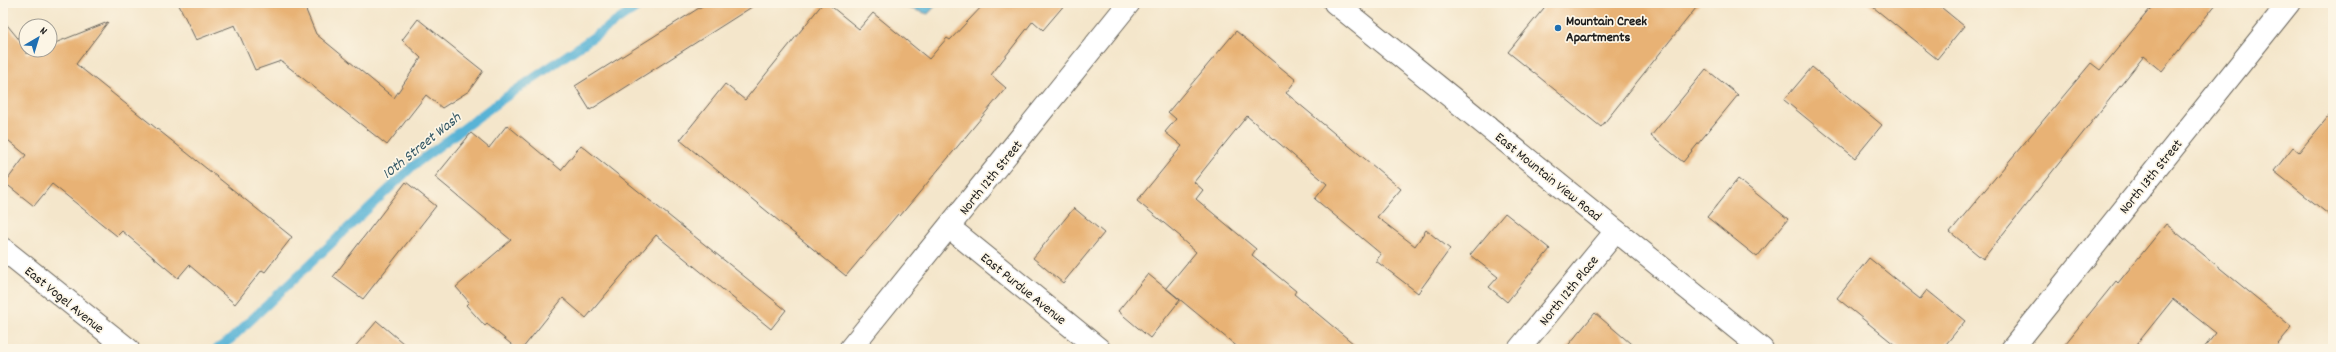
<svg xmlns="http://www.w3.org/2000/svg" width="2336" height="352" viewBox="0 0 2336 352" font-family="Dekko,sans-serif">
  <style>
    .water { fill: #58b3d6; stroke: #3a6879 }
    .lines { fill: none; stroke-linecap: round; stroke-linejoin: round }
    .stream { stroke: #58b3d6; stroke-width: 9 }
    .building { fill: #e8b275 }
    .minor-casing { stroke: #686359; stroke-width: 24 }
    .minor { stroke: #fff; stroke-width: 22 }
    .poi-dot { fill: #1f6fb2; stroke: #fcf5e5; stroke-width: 1.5 }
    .labels { text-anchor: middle; stroke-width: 3.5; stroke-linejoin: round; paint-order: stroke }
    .poi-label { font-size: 14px; font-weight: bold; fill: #1c1c1c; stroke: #fcf5e5; text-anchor: start }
    .street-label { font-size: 14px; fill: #1c1c1c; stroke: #fcf5e5 }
    .water-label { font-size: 15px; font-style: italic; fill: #345866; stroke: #fcf5e5 }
  </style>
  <rect width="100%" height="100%" fill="#fcf5e5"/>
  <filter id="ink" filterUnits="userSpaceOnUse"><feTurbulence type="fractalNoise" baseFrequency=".025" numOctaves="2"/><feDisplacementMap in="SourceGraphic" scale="8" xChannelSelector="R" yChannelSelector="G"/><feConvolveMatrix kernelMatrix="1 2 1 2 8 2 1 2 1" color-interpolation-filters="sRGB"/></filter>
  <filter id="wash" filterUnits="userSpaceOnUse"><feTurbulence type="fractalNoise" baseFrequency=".012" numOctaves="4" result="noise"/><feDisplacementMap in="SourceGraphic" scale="16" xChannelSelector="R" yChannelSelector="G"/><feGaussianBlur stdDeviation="0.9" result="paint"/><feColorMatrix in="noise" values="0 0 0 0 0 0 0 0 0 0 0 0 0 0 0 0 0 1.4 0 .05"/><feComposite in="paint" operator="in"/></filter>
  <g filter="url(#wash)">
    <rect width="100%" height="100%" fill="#f4e6cb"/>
    <path class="water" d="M902,3H938L928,14L902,6Z"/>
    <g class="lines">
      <path class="stream" d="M217,349L231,339L413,166L500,101L643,3"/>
    </g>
    <g id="blocks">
      <g class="building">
        <path d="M178,3H303L316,34L394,98L421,58L402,40L418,19L483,71L469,91L442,108L426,95L387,145L281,61L255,70L235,25L196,40Z"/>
        <path d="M707,3H758L590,110L575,86Z"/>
        <path d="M823,3H827L859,29L873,13L929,59L947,38L950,40L985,3H1066L1043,30L1033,21L991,75L1006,88L900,216L898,214L846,276L680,140L725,84L745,100Z"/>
        <path d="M1548,3H1700L1601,127L1508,52Z"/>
        <path d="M1868,3H1936L1964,26L1937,59Z"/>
        <path d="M2155,3H2217L2162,71L2144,56L1983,259L1950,232L2091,63L2100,70Z"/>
        <path d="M3,20L26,48V54L37,50H50V45L108,22L76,64L292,237L265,272L262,270L235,304L189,265L178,278L122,231L117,236L52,184L34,206L5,183L26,155L3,136Z"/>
        <path d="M1236,31L1296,80L1286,93L1401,189L1377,217L1415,246L1426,230L1450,249L1418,293L1376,261L1381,254L1315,199L1327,184L1247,116L1194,182L1203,190L1196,199L1256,249L1252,255L1296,291L1294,294L1360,349H1240L1166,288L1196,252L1180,238L1181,237L1137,201L1182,146L1165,132L1176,119L1168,112Z"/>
        <path d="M1812,67L1882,125L1855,158L1784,100Z"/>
        <path d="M1706,69L1738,95L1683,162L1651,136Z"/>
        <path d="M2333,111V218L2274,171L2293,147L2299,152Z"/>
        <path d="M507,125L561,170L581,145L786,310L771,329L656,235L586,318L563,298L522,349H517L487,324L485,326L466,305L469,302L456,287L511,240L435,177L471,133L489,148Z"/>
        <path d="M1738,179L1788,219L1757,257L1707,217Z"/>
        <path d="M406,182L436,206L363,299L333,277Z"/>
        <path d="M1074,208L1104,233L1063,283L1033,258Z"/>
        <path d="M1505,213L1550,249L1507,302L1489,287L1498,277L1470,255Z"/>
        <path d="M2166,224L2292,327L2274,349H2203L2216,333L2173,299L2133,349H2061L2116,281L2118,283Z"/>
        <path d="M1869,258L1920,299L1927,290L1965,321L1942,349H1900L1837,298Z"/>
        <path d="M1148,274L1180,300L1150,338L1118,311Z"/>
        <path d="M1595,313L1637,349H1565Z"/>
        <path d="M377,321L410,349H353Z"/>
      </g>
    </g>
  </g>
  <g filter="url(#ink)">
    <use href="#blocks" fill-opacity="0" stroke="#686359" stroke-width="1"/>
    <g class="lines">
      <g class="minor-casing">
        <g id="minor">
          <path d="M1335,3L1762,349"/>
          <path d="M950,228L1099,349"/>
          <path d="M3,249L128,349"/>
          <path d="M850,349L1129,3"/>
          <path d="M1519,349L1616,231"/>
          <path d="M2012,349L2289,3"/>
        </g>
      </g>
      <use href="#minor" class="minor"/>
    </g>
  </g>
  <circle class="poi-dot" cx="1558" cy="28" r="4"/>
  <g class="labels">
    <g class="poi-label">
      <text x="1566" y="25">Mountain Creek<tspan x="1566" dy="16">Apartments</tspan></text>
    </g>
    <g class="street-label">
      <text transform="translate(1549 176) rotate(39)" y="5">East Mountain View Road</text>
      <text transform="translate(2150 176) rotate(-51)" y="5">North 13th Street</text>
      <text transform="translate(990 177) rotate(-51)" y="5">North 12th Street</text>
      <text transform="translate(1024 288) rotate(39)" y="5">East Purdue Avenue</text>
      <text transform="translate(1568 290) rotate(-51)" y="5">North 12th Place</text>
      <text transform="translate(65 299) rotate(39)" y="5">East Vogel Avenue</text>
    </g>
    <g class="water-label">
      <text transform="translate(421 145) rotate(-39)" y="5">10th Street Wash</text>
    </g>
  </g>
  <rect width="2336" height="352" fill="none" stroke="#fcf5e5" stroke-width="16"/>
  <g transform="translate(38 38) rotate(38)"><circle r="19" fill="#fcf5e5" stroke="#a29e95"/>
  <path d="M0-3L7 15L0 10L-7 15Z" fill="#1f6fb2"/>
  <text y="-6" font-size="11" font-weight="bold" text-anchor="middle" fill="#1c1c1c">N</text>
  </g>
</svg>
